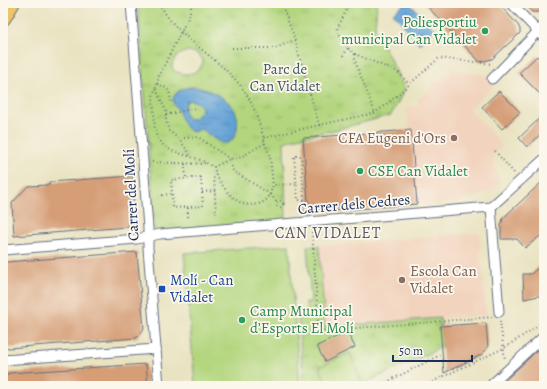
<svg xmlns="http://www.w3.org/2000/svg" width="547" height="389" viewBox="0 0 547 389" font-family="Alegreya,serif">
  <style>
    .built { fill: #f2d4be }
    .park { fill: url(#park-tufts); stroke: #66826e; fill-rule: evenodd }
    .pitch { fill: #b2d57d; stroke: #66826e }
    .water { fill: url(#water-ripples); stroke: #40689a; fill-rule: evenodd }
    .building { fill: #d59e77 }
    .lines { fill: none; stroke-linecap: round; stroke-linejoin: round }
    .minor-casing { stroke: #636e81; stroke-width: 11 }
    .trunk-casing { stroke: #636e81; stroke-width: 17 }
    .path { stroke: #636e81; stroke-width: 2; stroke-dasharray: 1 3; stroke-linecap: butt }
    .minor { stroke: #fff; stroke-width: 9 }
    .trunk { stroke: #ecc569; stroke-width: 15 }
    .leisure-dot { fill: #2e9e5b; stroke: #fbf7ec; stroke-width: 1.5 }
    .education-dot { fill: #8d6e63; stroke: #fbf7ec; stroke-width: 1.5 }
    .transit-dot { fill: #1a4fb4; stroke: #fbf7ec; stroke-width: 1.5 }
    .labels { text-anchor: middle; stroke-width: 3.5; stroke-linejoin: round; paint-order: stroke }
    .leisure-label { font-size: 15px; fill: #27864d; stroke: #fbf7ec; text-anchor: start }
    .park-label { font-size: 15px; fill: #415866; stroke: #fbf7ec }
    .education-label { font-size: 15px; fill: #785e54; stroke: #fbf7ec; text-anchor: end }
    .street-label { font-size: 15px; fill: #1b2f5e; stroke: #fbf7ec }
    .transit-label { font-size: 15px; fill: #164399; stroke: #fbf7ec; text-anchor: start }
    .neighbourhood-label { font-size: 16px; letter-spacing: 1px; fill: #5c5667; stroke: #fbf7ec }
  </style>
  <defs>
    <pattern id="park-tufts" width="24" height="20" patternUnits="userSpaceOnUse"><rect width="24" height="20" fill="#b2d57d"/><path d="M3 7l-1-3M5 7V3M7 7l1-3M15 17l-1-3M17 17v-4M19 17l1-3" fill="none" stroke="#98b76e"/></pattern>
    <pattern id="water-ripples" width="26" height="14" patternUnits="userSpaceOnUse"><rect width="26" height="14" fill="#64a2d5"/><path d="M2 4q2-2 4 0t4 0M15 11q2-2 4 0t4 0" fill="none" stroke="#5284b0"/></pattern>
  </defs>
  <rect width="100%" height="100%" fill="#fbf7ec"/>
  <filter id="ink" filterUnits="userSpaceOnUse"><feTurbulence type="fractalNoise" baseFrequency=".025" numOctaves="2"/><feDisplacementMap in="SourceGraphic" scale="8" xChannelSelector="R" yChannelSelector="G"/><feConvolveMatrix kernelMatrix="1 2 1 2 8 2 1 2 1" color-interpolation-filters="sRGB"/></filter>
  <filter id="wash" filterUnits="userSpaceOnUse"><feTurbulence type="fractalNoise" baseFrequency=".012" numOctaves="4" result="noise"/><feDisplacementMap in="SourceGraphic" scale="16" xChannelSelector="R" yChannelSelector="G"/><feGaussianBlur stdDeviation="0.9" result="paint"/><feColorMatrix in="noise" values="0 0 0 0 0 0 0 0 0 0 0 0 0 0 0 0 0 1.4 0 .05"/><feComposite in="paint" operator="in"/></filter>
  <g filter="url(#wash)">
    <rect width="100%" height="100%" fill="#e9e3c1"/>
    <g class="built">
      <path d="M450,71L489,75L496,83L469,109L503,146L492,154L494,156L492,158L500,184L484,194L459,201V202L425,205L424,203L417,204L411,130H409L407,107L418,106V100Z"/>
      <path d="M479,233L486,315L325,327L319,246Z"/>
    </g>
    <g class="park">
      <path d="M138,3H377L375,29L405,89L391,115L339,129L297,138L284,142L286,221L155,232ZM188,51C195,52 203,55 203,63C197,75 186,76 174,71C168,62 179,53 188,51ZM191,87C204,87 229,99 235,111C240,120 237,146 223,143C215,141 208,133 202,129L197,130L187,129C179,117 177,106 177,92L185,88Z"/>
      <path d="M190,100L197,102L202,107L201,111L195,118L189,119L186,116L184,110L186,102Z"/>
      <path d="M307,246H319L325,327L440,318L442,347L359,386H304L298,317H307L306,302H311Z"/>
    </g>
    <g class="pitch">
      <path d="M289,245L300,386H195L184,253Z"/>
      <path d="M350,353L361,381L350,386H317L316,383L325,379L319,367Z"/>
    </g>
    <g class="water">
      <path d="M406,3H409L434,29L420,44L393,13Z"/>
      <path d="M191,87C206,87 231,98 236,114C240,123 236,145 223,143C215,141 208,133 202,129L193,132C184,129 182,120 179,112C178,109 176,107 174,104C169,94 183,88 191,87ZM190,100L197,102L202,107L201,111L195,118L189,119L186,116L184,110L186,102Z"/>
    </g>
    <g id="blocks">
      <g class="building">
        <path d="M424,3H498L518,25L520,29V33L492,59L480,62Z"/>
        <path d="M524,3H544V12H532Z"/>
        <path d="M537,56L544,64V90L540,94L519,73Z"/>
        <path d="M499,91L520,112L502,129L482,107Z"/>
        <path d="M544,114V131L527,147L519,138Z"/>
        <path d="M411,130L417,204L309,213L303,138Z"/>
        <path d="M132,176L135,218L127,227L14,236L12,203L28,186L49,185V182Z"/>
        <path d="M544,180V233L525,248L517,239H501V226L503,218Z"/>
        <path d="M137,252L144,329L136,338L8,348L3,344V265L6,262Z"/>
        <path d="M544,262V295L524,299L523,274H531Z"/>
        <path d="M486,323L488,347L485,351L481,355L444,373L440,326Z"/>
        <path d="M347,332L355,347L325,362L317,346Z"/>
        <path d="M544,344V386H499Z"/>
        <path d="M146,364L148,386H3V380L9,373Z"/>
      </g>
    </g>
  </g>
  <g filter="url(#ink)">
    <use href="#blocks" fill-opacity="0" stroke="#636e81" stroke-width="1"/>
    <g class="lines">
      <g class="minor-casing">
        <g id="minor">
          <path d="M131,3L148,228V248L159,386"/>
          <path d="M511,3L544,38"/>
          <path d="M492,79L544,25"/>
          <path d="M491,207L499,312"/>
          <path d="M3,250L137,239L160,234L491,207L544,159"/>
          <path d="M3,360L156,349"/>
          <path d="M490,386L544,336"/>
        </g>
      </g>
      <g class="trunk-casing">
        <path id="trunk" d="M3,18L12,3"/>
      </g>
      <g class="path">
        <path d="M159,3C163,9 166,16 171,21C192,46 223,62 243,89C254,104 260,125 265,143L239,158L230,159L214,167"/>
        <path d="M192,3L189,16L159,76L153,96L155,130L157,137L164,146L172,151L201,160L214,167L216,175L214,178L216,214"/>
        <path d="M350,3L339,25L337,31L338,34L344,40L348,48L355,54L398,72L409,84"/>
        <path d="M232,48H276L294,40"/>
        <path d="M355,54V61L375,113"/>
        <path d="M343,56L348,48"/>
        <path d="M157,84C170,88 170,92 171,104"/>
        <path d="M156,89L166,111V121L169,131L179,139L189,153L190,156"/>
        <path d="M166,115L195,108"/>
        <path d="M319,125L375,113L393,99L439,58L493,64"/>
        <path d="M184,138L198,137L230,159L233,171L270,194L273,185L296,184"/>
        <path d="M264,138L319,125L293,34L281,3"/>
        <path d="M265,143L270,157L273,185"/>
        <path d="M495,151L514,173"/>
        <path d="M152,162L200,164L206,163"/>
        <path d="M185,164L186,178"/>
        <path d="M216,175C225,190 237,209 258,204C263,203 268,200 270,194L277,202"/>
        <path d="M201,177L203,206L173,208L171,180Z"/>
        <path d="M202,192L215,191"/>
        <path d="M162,195L172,194"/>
        <path d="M304,200H298L294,156H301L305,214"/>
        <circle cx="280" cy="204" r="3.5"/>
        <path d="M188,208V217"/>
        <path d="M312,232L319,331L493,317"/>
        <path d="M500,321L505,360"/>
        <path d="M379,386L440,355"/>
        <path d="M426,386L436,380L504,348L544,322"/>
      </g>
      <use href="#minor" class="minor"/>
      <use href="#trunk" class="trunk"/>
    </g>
  </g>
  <g class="leisure-dot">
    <circle cx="485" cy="31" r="4"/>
    <circle cx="360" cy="171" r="4"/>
    <circle cx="242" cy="320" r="4"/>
  </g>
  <g class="education-dot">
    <circle cx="454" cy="138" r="4"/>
    <circle cx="402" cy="280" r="4"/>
  </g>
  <rect class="transit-dot" x="158" y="285" width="8" height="8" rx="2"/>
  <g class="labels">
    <g class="leisure-label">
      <text x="477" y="27" text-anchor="end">Poliesportiu<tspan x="477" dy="17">municipal Can Vidalet</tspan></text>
      <text x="368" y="176">CSE Can Vidalet</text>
      <text x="250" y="316">Camp Municipal<tspan x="250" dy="17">d’Esports El Molí</tspan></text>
    </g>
    <g class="park-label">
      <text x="285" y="74">Parc de<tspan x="285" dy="17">Can Vidalet</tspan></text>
    </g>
    <g class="education-label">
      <text x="446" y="143">CFA Eugeni d'Ors</text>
      <text x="410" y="276" text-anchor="start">Escola Can<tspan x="410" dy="17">Vidalet</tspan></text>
    </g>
    <g class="street-label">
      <text transform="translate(131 195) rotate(-93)" y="5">Carrer del Molí</text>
      <text transform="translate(354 204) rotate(-5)" y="5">Carrer dels Cedres</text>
    </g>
    <g class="transit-label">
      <text x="170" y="285">Molí - Can<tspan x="170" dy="17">Vidalet</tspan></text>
    </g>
    <g class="neighbourhood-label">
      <text x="328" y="238">CAN VIDALET</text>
    </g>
  </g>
  <rect width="547" height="389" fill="none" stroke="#fbf7ec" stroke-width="16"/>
  <path d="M393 355v6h79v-6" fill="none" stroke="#1b2f5e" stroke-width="2"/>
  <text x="399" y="355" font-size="12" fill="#1b2f5e" stroke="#fbf7ec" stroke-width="3" paint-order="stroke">50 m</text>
</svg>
